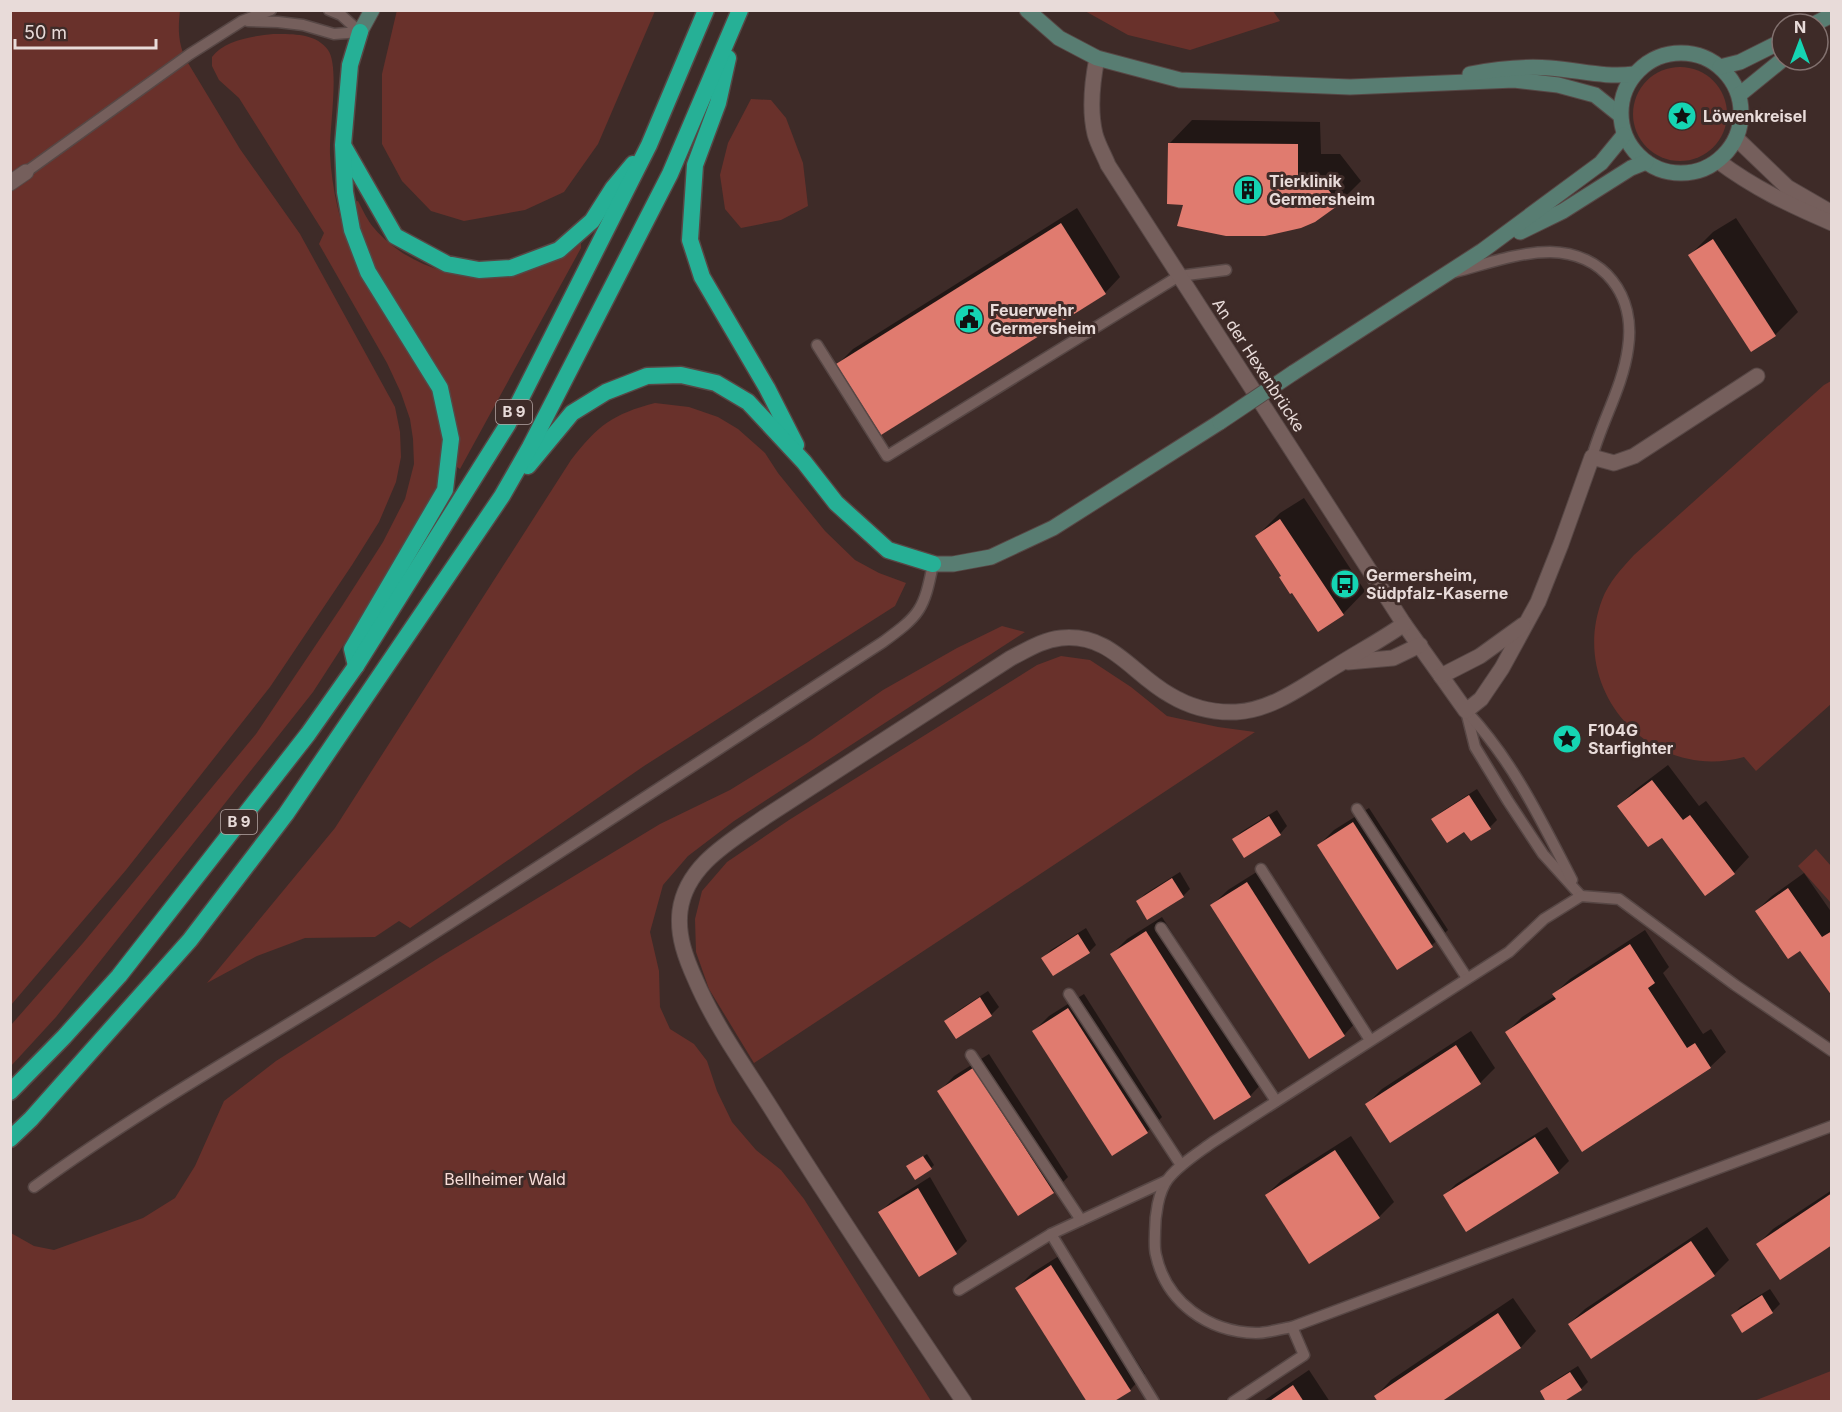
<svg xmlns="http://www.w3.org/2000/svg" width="1842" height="1412" viewBox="0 0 1842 1412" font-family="Inter,sans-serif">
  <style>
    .green { fill: #69312b }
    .shadow { fill: #0007 }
    .building { fill: #e07b6f }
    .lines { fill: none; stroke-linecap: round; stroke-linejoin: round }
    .service-casing { stroke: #574745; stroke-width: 13 }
    .minor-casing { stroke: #574745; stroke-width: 17 }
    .tertiary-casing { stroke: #574745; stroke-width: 17 }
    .secondary-casing { stroke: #574745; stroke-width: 17 }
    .trunk-casing { stroke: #574745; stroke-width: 19 }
    .service { stroke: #755f5c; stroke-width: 10 }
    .minor { stroke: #755f5c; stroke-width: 15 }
    .tertiary { stroke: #755f5c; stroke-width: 15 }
    .secondary { stroke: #587d72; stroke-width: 15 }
    .trunk { stroke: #26b096; stroke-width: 16 }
    .secondary-bridge-casing { stroke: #574745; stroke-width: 17; stroke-linecap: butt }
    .secondary-bridge { stroke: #587d72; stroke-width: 15 }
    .labels { text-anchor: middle; stroke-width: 6; stroke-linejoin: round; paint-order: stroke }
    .shield { fill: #3e2b28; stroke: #b5a6a4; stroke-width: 1.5 }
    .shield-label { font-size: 15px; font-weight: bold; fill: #e8dbd9 }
    .poi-label { font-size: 16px; font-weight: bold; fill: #e8dbd9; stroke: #3e2b28; text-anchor: start }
    .street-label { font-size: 16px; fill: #e8dbd9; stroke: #3e2b28 }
    .park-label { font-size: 16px; fill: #f8ddd8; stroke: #3e2b28 }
  </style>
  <rect width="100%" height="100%" fill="#3e2b28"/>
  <g class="green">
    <path d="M397,10H655V11L598,144L564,192L525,210L464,221L431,211L402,181L382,144V74Z"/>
    <path d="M11,11H180C178,28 178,41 185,58L240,149L300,234L395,407L400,432L401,457L396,482L379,522L352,565L270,687L126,870L11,1005Z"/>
    <path d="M1085,11H1273L1280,21L1190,50L1128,35Z"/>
    <path d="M273,34C292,34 316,33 328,50C340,67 329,129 330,154C332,193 342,232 358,268L431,387L438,407L443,434V455L437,487L403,553L313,692L56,1017L11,1066V1025L83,943L256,734L342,606L383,542L405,499L414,464L413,439L410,419L401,393L387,363L319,244L324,233L239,98L219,80L212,66V57C224,40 254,36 273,34Z"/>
    <circle cx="1680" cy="114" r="47"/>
    <path d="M751,99L771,100L786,118L803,163L808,206L781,220L741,228L725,209L720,175L728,143Z"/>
    <path d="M358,201C363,210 367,220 374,228C414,275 487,289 542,266C555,260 572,254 581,242V248L460,469L457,467C457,454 459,440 457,426C450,369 407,328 381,280C367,255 360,229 352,202Z"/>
    <path d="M1831,381V704L1756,771L1744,757C1650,783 1568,690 1602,600C1608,583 1622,568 1634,555L1824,385Z"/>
    <path d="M655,403L689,407L718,417L738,429L765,453L778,473L825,531L855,560L879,573L906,583L895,606L644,766L410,928L399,921L375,937L305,938L257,956L207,983L335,828L571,460C598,425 613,414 655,403Z"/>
    <path d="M1002,626L1025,632L734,821L688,856L663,885L650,932L659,971L660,1007L670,1029L694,1044L707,1061L717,1091L732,1122L756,1150L781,1170L804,1199L931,1401H11V1233L34,1246L54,1250L143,1218L175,1198L195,1166L224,1101L276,1061L440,957L660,824L730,790L808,742L883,690L957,648Z"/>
    <path d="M1061,656L1090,660L1131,687L1167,716L1218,727L1255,732L754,1063L709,989L696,952L695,919L702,891L727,862L789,820L1037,665Z"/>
    <path d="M1816,849L1831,866V903L1798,866Z"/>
    <path d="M1831,1371V1401H1754Z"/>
  </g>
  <g class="shadow">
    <path d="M1192,120L1320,122L1321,154H1340L1361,181L1339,203H1185L1170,143Z"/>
    <path d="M1077,208L1120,277L1105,293L882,433L838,364L853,349Z"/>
    <path d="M1736,218L1798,312L1775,335L1690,255L1713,232Z"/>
    <path d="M1304,498L1365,591L1343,614L1283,576L1257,536L1280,513Z"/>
    <path d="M1668,765L1699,806L1706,801L1749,857L1734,873L1662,836L1619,806L1635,790Z"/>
    <path d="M1477,789L1497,820L1490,827L1465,830L1433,820L1441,812Z"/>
    <path d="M1369,808L1448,930L1432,945L1398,968L1319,845L1334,830Z"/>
    <path d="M1277,810L1287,826L1280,834L1234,839L1241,832Z"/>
    <path d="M1263,868L1359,1019L1344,1035L1212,905L1228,890Z"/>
    <path d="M1180,872L1190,889L1183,896L1137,902L1145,894Z"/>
    <path d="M1804,873L1832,913V993L1800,949L1756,911L1772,896Z"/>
    <path d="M1162,917L1265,1080L1250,1096L1112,954L1127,939Z"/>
    <path d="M1086,928L1096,945L1089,952L1043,958L1051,950Z"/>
    <path d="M1645,930L1669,967L1663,973L1703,1034L1711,1029L1726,1052L1710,1067L1507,1032L1522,1017L1555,996L1554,994L1570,979Z"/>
    <path d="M988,991L999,1007L991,1015L956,1037L946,1021L953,1014Z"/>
    <path d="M1084,994L1162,1117L1147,1132L1034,1031L1049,1016Z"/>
    <path d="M1471,1031L1495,1068L1480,1083L1367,1104L1382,1089Z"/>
    <path d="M989,1054L1068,1177L1053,1192L939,1092L954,1076Z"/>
    <path d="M1547,1127L1569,1161L1558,1172L1445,1195L1456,1184Z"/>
    <path d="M1351,1136L1394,1202L1379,1217L1266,1195L1282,1180Z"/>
    <path d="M927,1154L934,1165L931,1168L908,1166Z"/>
    <path d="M930,1177L967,1241L956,1252L880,1212L892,1201Z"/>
    <path d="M1832,1190V1243L1758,1244L1773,1229Z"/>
    <path d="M1707,1227L1729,1260L1714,1275L1569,1324L1585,1309Z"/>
    <path d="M1067,1251L1145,1374L1130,1390L1017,1288L1032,1273Z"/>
    <path d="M1770,1289L1780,1304L1772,1312L1743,1331L1733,1315L1740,1307Z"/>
    <path d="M1513,1298L1536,1331L1521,1347L1439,1402L1376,1396L1391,1380Z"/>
    <path d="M1578,1366L1588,1382L1581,1389L1541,1392L1549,1384Z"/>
    <path d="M1309,1370L1330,1402H1262Z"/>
  </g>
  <g class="building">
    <path d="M1168,143L1298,144V176H1317L1340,204L1315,222L1301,228L1265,236H1226L1177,226L1183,205L1167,204Z"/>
    <path d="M1061,223L1106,294L881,435L836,364Z"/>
    <path d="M1713,239L1776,336L1751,352L1688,255Z"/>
    <path d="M1280,519L1344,615L1318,632L1292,593L1290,594L1279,577L1281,576L1255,536Z"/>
    <path d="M1652,780L1683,820L1690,815L1735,874L1705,896L1662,838L1648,847L1617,806Z"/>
    <path d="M1469,795L1491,829L1471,841L1464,832L1447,843L1431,819Z"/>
    <path d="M1269,816L1281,835L1244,858L1232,839Z"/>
    <path d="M1353,822L1433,947L1397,970L1317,845Z"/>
    <path d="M1172,878L1184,897L1147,920L1136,901Z"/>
    <path d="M1247,882L1345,1036L1309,1059L1210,905Z"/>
    <path d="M1788,888L1822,937L1832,931V996L1800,951L1788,959L1755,911Z"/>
    <path d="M1146,931L1251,1097L1214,1120L1110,954Z"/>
    <path d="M1078,934L1090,953L1053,976L1041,958Z"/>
    <path d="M1630,944L1655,983L1648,988L1687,1048L1695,1043L1711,1068L1582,1152L1505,1032L1556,999L1552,994Z"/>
    <path d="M980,997L992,1016L956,1039L944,1021Z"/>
    <path d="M1068,1008L1148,1133L1112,1156L1032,1031Z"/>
    <path d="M1456,1045L1481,1084L1390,1143L1365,1104Z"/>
    <path d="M973,1068L1054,1193L1018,1216L937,1091Z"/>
    <path d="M1535,1137L1559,1173L1466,1232L1443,1195Z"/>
    <path d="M1335,1150L1380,1218L1309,1264L1265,1195Z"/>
    <path d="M923,1156L932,1169L915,1180L906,1166Z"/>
    <path d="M918,1188L957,1254L919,1277L878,1212Z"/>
    <path d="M1832,1193V1245L1780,1280L1756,1244Z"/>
    <path d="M1691,1241L1715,1276L1591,1359L1568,1324Z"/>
    <path d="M1051,1265L1131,1391L1113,1402H1087L1015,1288Z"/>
    <path d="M1762,1295L1773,1313L1742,1333L1731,1315Z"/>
    <path d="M1498,1313L1521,1348L1441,1402H1378L1374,1396Z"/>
    <path d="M1570,1372L1582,1390L1563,1402H1546L1540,1391Z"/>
    <path d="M1293,1385L1304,1402H1268Z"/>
  </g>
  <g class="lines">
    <g class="service-casing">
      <g id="service">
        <path d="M329,10L341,15L360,32"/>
        <path d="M248,21L278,22L303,25L334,34L360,32"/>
        <path d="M26,172L190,54L242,21L271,10"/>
        <path d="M1455,272C1486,264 1518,252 1550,252C1604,253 1636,295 1628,348C1623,386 1602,421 1592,457"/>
        <path d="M817,345L887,456L1179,276L1226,270"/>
        <path d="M1466,711L1475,747L1508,801L1543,854L1581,896"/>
        <path d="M1468,713C1514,763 1541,820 1572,880"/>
        <path d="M1357,809L1467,978"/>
        <path d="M1261,869L1370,1040"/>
        <path d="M1161,928L1276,1101"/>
        <path d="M1069,994L1181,1165"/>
        <path d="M1832,1051L1735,985L1619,899L1581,896L1544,919L1509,952L1213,1142C1198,1153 1180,1164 1168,1179C1158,1192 1155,1216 1155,1232C1155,1239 1154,1248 1156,1255C1166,1302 1208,1332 1256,1333C1267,1333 1280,1329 1292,1327L1832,1126"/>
        <path d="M971,1055L1081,1220"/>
        <path d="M34,1187C149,1103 274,1035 394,959C558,855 720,748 883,642C920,615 924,610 933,564"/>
        <path d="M1051,1234L1154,1402"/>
        <path d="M959,1290L1051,1234L1166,1181"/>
        <path d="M1233,1402L1304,1355L1292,1327"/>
      </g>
    </g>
    <g class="minor-casing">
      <g id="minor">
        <path d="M1097,58C1092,83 1089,109 1095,134C1098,145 1104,155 1108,165L1404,624L1466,711L1481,699L1502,668L1538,602L1561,544L1592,457L1614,463L1634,456L1757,376"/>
        <path d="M10,183L26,172"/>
        <path d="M1348,662L1393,658L1420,645"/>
        <path d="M1441,676L1480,656L1523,625"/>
        <path d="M964,1402C901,1309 839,1216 779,1121C751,1075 717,1030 696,981C686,959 677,936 680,911C686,865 731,841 765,817L1011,658C1027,650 1042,640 1061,638C1111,633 1132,674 1170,695C1190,707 1212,713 1236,712C1274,710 1307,683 1338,665C1360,651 1383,639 1404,624"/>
      </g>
    </g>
    <g class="tertiary-casing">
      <g id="tertiary">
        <path d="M1736,138L1787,187L1832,213"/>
        <path d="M1718,161C1754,188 1790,205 1832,223"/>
      </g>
    </g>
    <g class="secondary-casing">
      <g id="secondary">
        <path d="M1027,10L1059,38L1097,58L1180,80L1350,87L1514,80L1558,85L1595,95L1620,115"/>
        <path d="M1814,24L1832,15"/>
        <path d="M360,32L372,10"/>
        <circle cx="1681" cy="113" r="60"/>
        <path d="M1720,67L1740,62L1782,41"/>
        <path d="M1470,74C1496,69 1524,66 1550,68C1579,70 1605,78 1634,74"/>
        <path d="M1739,95L1782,60"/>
        <path d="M1520,232L1563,211L1631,168L1646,162"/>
        <path d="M1293,373L1482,251L1601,163L1624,135"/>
        <path d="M933,564H953L991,557L1053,528L1220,422"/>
      </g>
    </g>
    <g class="trunk-casing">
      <g id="trunk">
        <path d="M728,58L718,103L695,165L690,240L702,277L767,388L796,445"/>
        <path d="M344,147L395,236L447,264L479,270L511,268L559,250L592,221L613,188L633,164"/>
        <path d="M528,466L572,413L606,392L647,376L681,375L716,383L748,402L804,462L836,503L888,550L933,564"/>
        <path d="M356,666L352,649L445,490L451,439L440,388L368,272L352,230L345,192L343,145L350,65L360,32"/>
        <path d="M10,1092L64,1037L119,976L308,734L356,666L508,424L649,145L706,10"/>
        <path d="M10,1139L31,1119L190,940L286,814L502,496L530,447L670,174L740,10"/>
      </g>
    </g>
    <use href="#service" class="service"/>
    <use href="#minor" class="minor"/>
    <use href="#tertiary" class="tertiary"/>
    <use href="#secondary" class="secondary"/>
    <use href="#trunk" class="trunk"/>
    <g class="secondary-bridge-casing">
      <path id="secondary-bridge" d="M1220,422L1293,373"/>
    </g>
    <use href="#secondary-bridge" class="secondary-bridge"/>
  </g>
  <defs>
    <g id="sight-disc" transform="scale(1.5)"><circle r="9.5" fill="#15d5b3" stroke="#3e2b28"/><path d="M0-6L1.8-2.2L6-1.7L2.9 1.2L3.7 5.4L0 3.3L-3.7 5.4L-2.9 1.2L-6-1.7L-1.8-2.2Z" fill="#111"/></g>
    <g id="building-disc" transform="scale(1.5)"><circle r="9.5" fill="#15d5b3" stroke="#3e2b28"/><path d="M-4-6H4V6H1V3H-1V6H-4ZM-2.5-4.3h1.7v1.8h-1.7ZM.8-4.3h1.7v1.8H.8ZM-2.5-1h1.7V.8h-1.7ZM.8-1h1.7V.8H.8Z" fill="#111"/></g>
    <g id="civic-disc" transform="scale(1.5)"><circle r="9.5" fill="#15d5b3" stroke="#3e2b28"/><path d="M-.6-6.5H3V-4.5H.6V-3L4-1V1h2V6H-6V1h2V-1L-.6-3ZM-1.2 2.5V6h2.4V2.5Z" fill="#111"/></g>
    <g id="bus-disc" transform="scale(1.5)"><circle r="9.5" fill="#15d5b3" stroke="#3e2b28"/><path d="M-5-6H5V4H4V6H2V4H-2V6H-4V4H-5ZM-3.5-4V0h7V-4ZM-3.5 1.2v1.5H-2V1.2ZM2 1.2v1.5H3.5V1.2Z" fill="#111"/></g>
  </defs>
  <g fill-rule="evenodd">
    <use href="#sight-disc" x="1682" y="116"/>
    <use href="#building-disc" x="1248" y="190"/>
    <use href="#civic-disc" x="969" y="319"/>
    <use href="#bus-disc" x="1345" y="584"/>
    <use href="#sight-disc" x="1567" y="739"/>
  </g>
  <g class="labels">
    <g class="shield">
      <rect x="496" y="400" width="36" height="24" rx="4.5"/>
      <rect x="221" y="810" width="36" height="24" rx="4.5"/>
    </g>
    <g class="shield-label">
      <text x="514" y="417">B 9</text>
      <text x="239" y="827">B 9</text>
    </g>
    <g class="poi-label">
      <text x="1703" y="122">Löwenkreisel</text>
      <text x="1269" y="187">Tierklinik<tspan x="1269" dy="18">Germersheim</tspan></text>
      <text x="990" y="316">Feuerwehr<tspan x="990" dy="18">Germersheim</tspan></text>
      <text x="1366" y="581">Germersheim,<tspan x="1366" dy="18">Südpfalz-Kaserne</tspan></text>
      <text x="1588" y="736">F104G<tspan x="1588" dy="18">Starfighter</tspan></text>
    </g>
    <g class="street-label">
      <text transform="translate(1259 365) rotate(57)" y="6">An der Hexenbrücke</text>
    </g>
    <g class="park-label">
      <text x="505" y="1185">Bellheimer Wald</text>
    </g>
  </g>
  <rect width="1842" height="1412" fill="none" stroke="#e8dbd9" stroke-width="24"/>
  <g transform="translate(1800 42)"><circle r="28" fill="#3e2b28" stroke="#82716f" stroke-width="1.5"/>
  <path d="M0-4.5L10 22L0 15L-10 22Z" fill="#15d5b3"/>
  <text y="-9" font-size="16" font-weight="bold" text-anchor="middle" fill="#e8dbd9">N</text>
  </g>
  <path d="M15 39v9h141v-9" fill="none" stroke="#e8dbd9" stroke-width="3"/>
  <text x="24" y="39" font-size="18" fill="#e8dbd9" stroke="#3e2b28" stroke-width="4.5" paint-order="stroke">50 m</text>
</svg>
